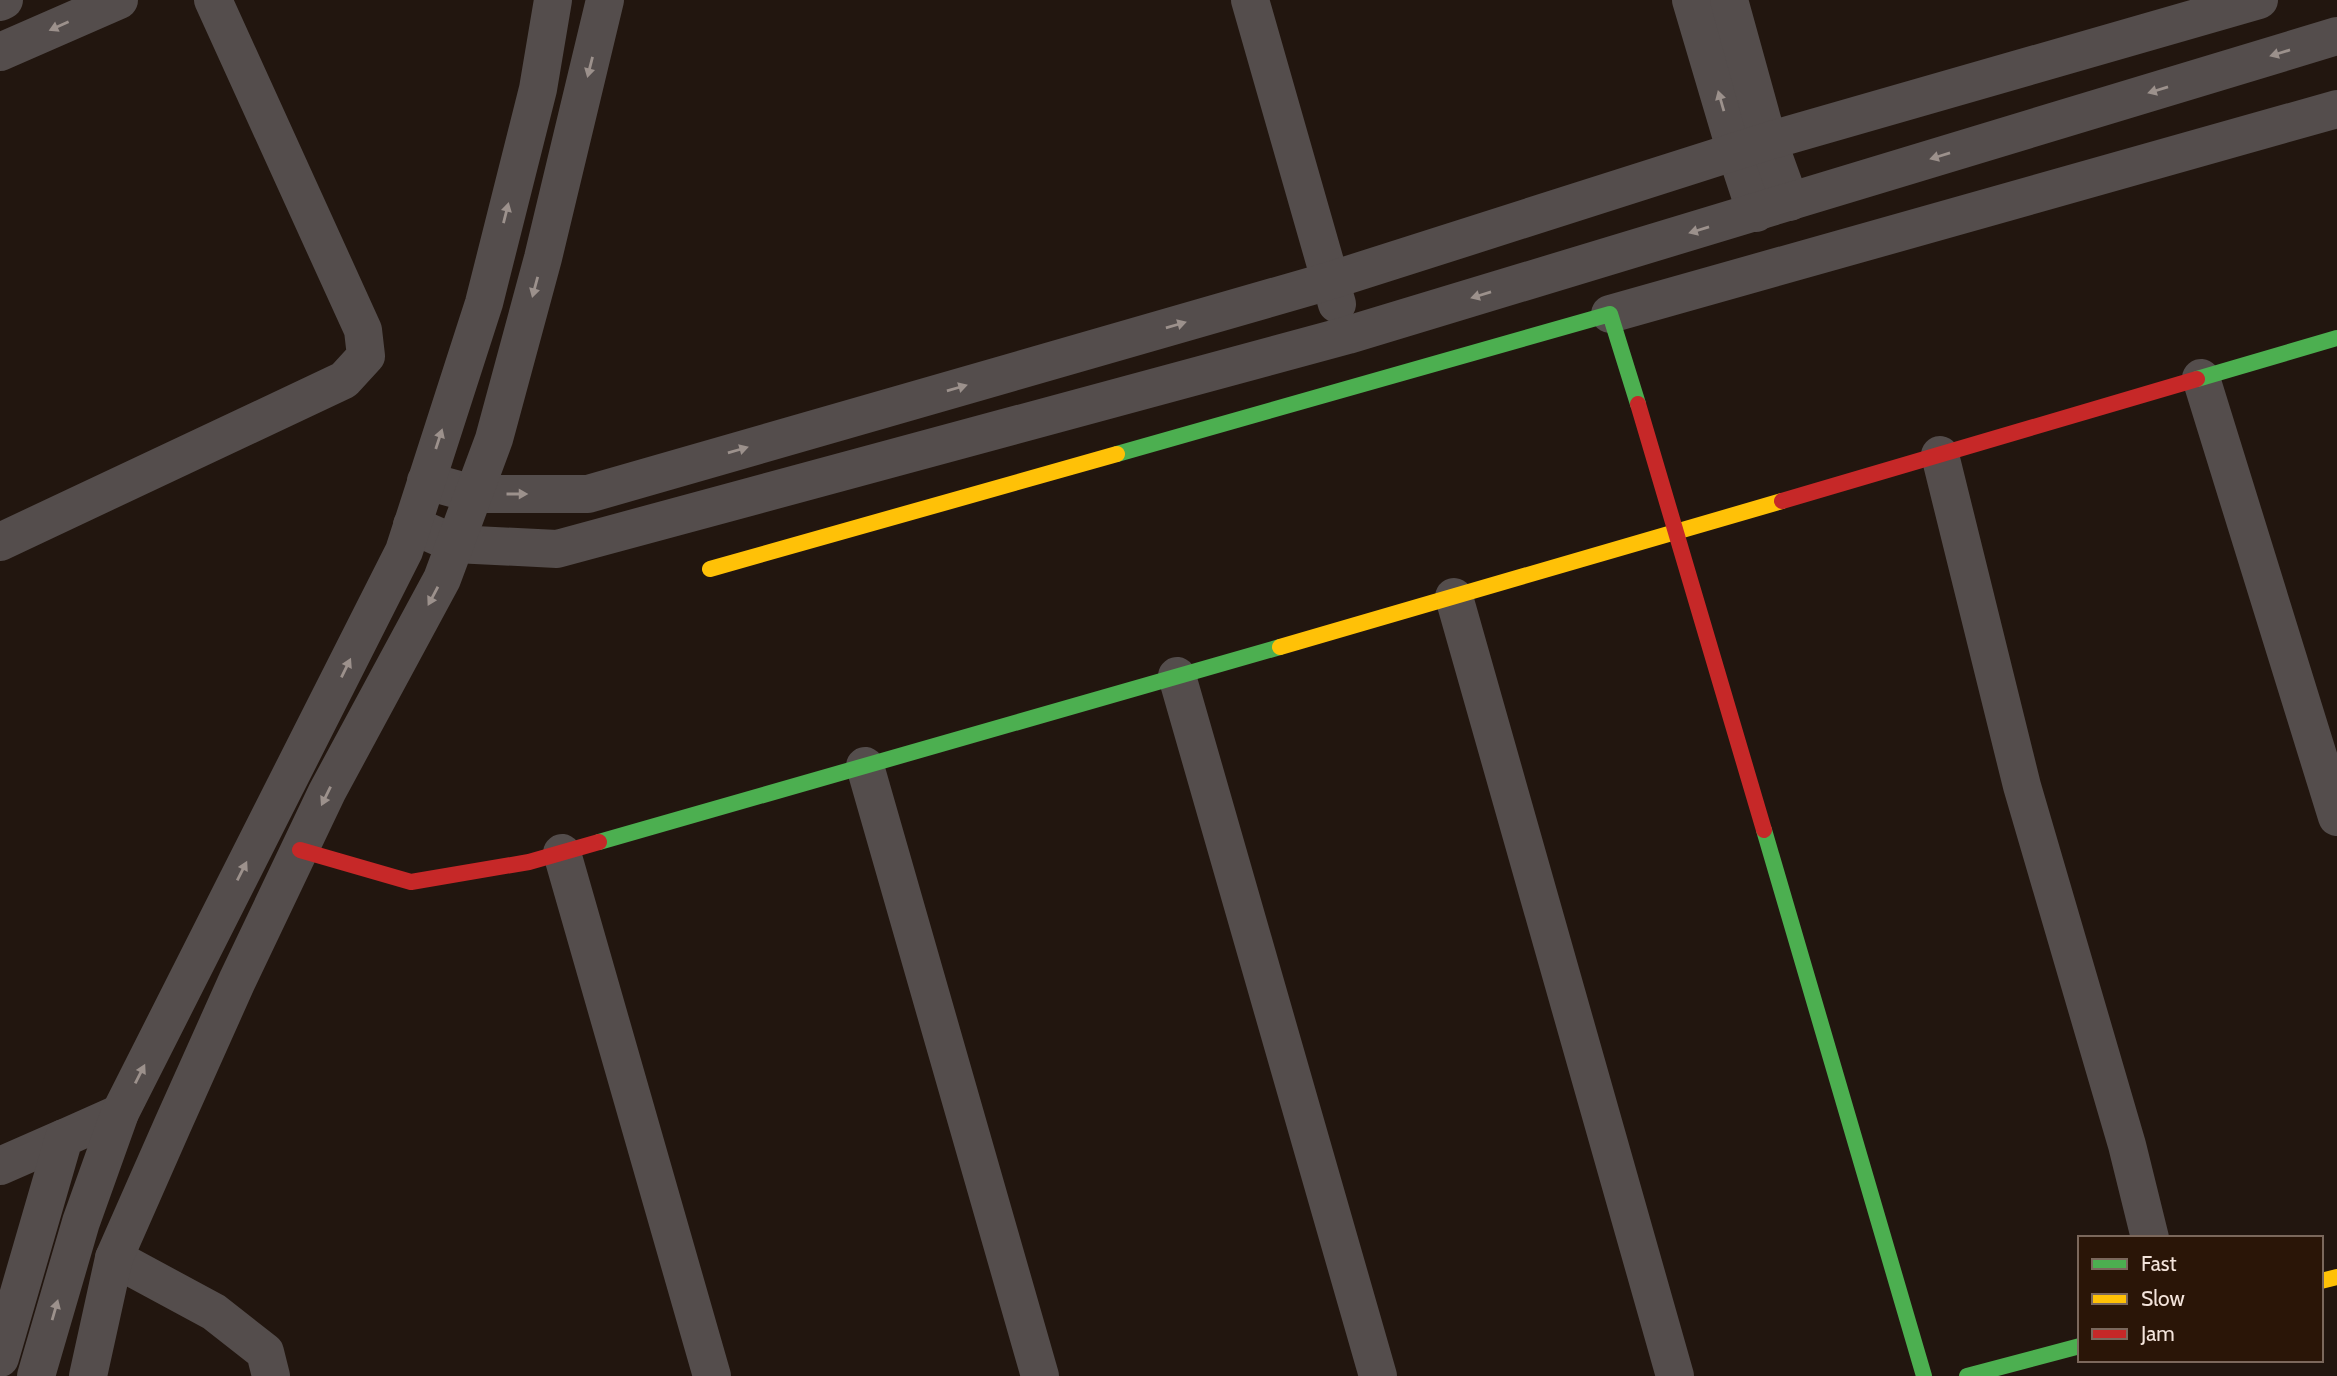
<svg xmlns="http://www.w3.org/2000/svg" width="2337" height="1376" viewBox="0 0 2337 1376" font-family="Cabin,sans-serif">
  <style>
    .lines { fill: none; stroke-linecap: round; stroke-linejoin: round }
    .street { stroke: #544d4c; stroke-width: 38 }
    .fast { stroke: #4caf50; stroke-width: 16 }
    .slow { stroke: #ffc107; stroke-width: 16 }
    .jam { stroke: #c62828; stroke-width: 16 }
    .oneway { fill: #9c918c }
  </style>
  <rect width="100%" height="100%" fill="#22160f"/>
  <g class="lines">
    <g class="street">
      <path d="M1250,0L1337,304"/>
      <path d="M1691,0L1736,152L1756,213"/>
      <path d="M1729,0L1768,141L1790,202"/>
      <path d="M0,2L4,0"/>
      <path d="M0,52L119,0"/>
      <path d="M1610,314L2337,109"/>
      <path d="M2201,378L2337,817"/>
      <path d="M1940,455L2022,786L2127,1145L2150,1238"/>
      <path d="M426,481L474,494H588L1329,281L1768,141L2259,0"/>
      <path d="M412,525L455,544L557,549L1348,335L2337,36"/>
      <path d="M0,542L344,380L366,356L363,330L213,0"/>
      <path d="M1454,597L1675,1376"/>
      <path d="M1177,676L1378,1376"/>
      <path d="M865,766L1040,1376"/>
      <path d="M562,853L712,1376"/>
      <path d="M0,1166L64,1138"/>
      <path d="M114,1258L214,1312L265,1352L271,1376"/>
      <path d="M0,1358L64,1138L120,1113"/>
      <path d="M36,1376L81,1222L120,1113L404,551L484,303L538,89L553,0"/>
      <path d="M88,1376L114,1258L173,1124L237,981L327,792L442,579L494,439L543,258L605,0"/>
    </g>
    <g class="fast">
      <path d="M2197,379L2337,338"/>
      <path d="M1117,454L1610,314L1638,404"/>
      <path d="M1764,830L1924,1376"/>
      <path d="M599,842L1280,647"/>
      <path d="M1967,1376L2080,1346"/>
    </g>
    <g class="slow">
      <path d="M710,569L1117,454"/>
      <path d="M1280,647L1782,501"/>
      <path d="M2321,1281L2337,1277"/>
    </g>
    <g class="jam">
      <path d="M1638,404L1764,830"/>
      <path d="M1782,501L2197,379"/>
      <path d="M300,850L411,882L529,862L599,842"/>
    </g>
  </g>
  <defs><path id="oneway-solid" d="M-6-.8H1V-3.2L6.5 0L1 3.2V.8H-6Z" transform="scale(1.75)"/></defs>
  <g class="oneway">
    <use href="#oneway-solid" transform="translate(59 26) rotate(156)"/>
    <use href="#oneway-solid" transform="translate(2280 53) rotate(163)"/>
    <use href="#oneway-solid" transform="translate(590 67) rotate(104)"/>
    <use href="#oneway-solid" transform="translate(2158 90) rotate(163)"/>
    <use href="#oneway-solid" transform="translate(1721 101) rotate(-106)"/>
    <use href="#oneway-solid" transform="translate(1940 156) rotate(163)"/>
    <use href="#oneway-solid" transform="translate(506 213) rotate(-76)"/>
    <use href="#oneway-solid" transform="translate(1699 230) rotate(163)"/>
    <use href="#oneway-solid" transform="translate(535 287) rotate(105)"/>
    <use href="#oneway-solid" transform="translate(1481 295) rotate(163)"/>
    <use href="#oneway-solid" transform="translate(1176 325) rotate(-16)"/>
    <use href="#oneway-solid" transform="translate(957 388) rotate(-16)"/>
    <use href="#oneway-solid" transform="translate(439 439) rotate(-72)"/>
    <use href="#oneway-solid" transform="translate(738 450) rotate(-16)"/>
    <use href="#oneway-solid" transform="translate(517 494)"/>
    <use href="#oneway-solid" transform="translate(433 596) rotate(118)"/>
    <use href="#oneway-solid" transform="translate(346 668) rotate(-64)"/>
    <use href="#oneway-solid" transform="translate(326 796) rotate(116)"/>
    <use href="#oneway-solid" transform="translate(242 871) rotate(-63)"/>
    <use href="#oneway-solid" transform="translate(140 1074) rotate(-63)"/>
    <use href="#oneway-solid" transform="translate(55 1310) rotate(-74)"/>
  </g>
  <rect x="2078" y="1236" width="245" height="126" fill="#2a1507" stroke="#7b685c" stroke-width="2"/>
  <rect x="2092" y="1259" width="35" height="10" fill="#4caf50" stroke="#7b685c" stroke-width="2"/>
  <text x="2141" y="1271" font-size="21" fill="#f4e4db">Fast</text>
  <rect x="2092" y="1294" width="35" height="10" fill="#ffc107" stroke="#7b685c" stroke-width="2"/>
  <text x="2141" y="1306" font-size="21" fill="#f4e4db">Slow</text>
  <rect x="2092" y="1329" width="35" height="10" fill="#c62828" stroke="#7b685c" stroke-width="2"/>
  <text x="2141" y="1341" font-size="21" fill="#f4e4db">Jam</text>
</svg>
